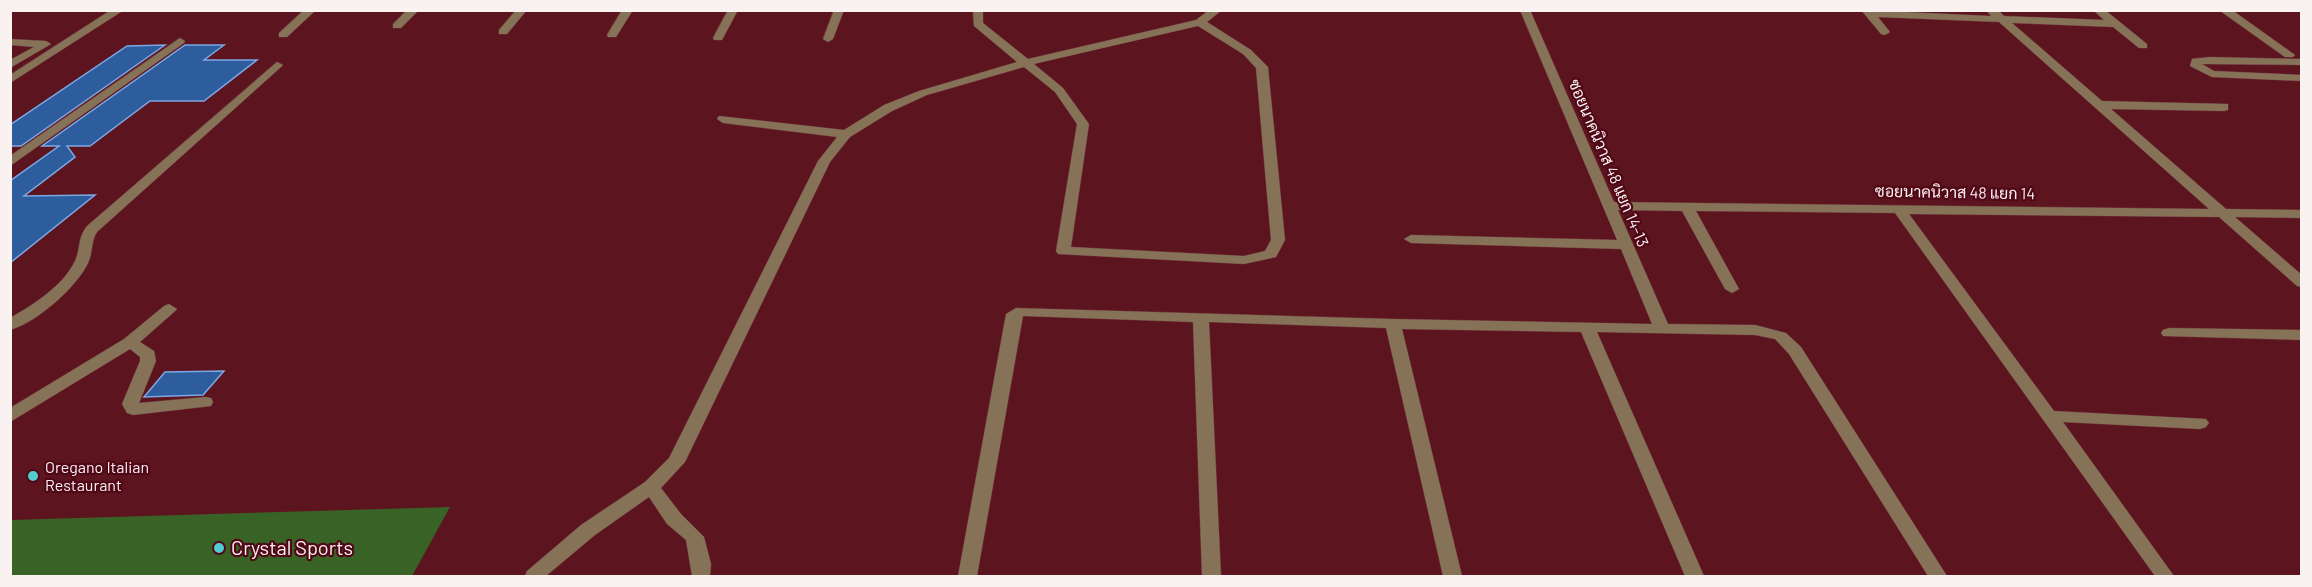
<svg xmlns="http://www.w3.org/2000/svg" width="2312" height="587" viewBox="0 0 2312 587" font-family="Barlow,Sarabun,sans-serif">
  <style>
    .green { fill: #396326 }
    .building { fill: #2e5d9e; stroke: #7da8e6; stroke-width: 1.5 }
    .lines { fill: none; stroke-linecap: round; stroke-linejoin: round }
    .minor-casing { stroke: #72343c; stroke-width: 1 }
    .minor { fill: #857257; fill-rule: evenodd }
    .poi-dot { fill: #52cdcf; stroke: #500716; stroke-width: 2 }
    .labels { text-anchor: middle; stroke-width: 4.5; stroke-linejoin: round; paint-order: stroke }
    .street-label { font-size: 16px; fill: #faf1f1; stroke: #500716 }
    .poi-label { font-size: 16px; fill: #faf1f1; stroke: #500716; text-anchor: start }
    .near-poi-label { font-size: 20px; fill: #faf1f1; stroke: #500716; text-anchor: start }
  </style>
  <rect width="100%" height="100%" fill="#5c151f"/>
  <path class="green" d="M450,507L412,576H11V520Z"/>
  <g class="building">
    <path d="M165,45L21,146H10V125L127,46Z"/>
    <path d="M185,45H224L204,60H257L204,101H150L90,146H67L75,157L24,196L95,195L10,263V181L59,146H42Z"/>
    <path d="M224,371L203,395L144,397L165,372Z"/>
  </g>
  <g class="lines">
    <g class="minor-casing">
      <g id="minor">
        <path d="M111,10H124L10,83V75Z"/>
        <path d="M304,10H316L287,37H279V33Z"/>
        <path d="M407,10H419L401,28H393V24Z"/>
        <path d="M516,10H527L507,34H499V30Z"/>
        <path d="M622,10H633L616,37H608L607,35Z"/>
        <path d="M728,10H738L722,40H714L713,38Z"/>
        <path d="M834,10H844L833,39L828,42L823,39Z"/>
        <path d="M973,10H983V23L1028,59L1196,20L1209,10H1222L1207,22L1251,50L1268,67L1285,240L1276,257L1244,264L1058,254L1056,251L1077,124L1055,92L1024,67L927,95L892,111L850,137L830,162L685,462L661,488L681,514L704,537L711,564L710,576H692L686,540L667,524L649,497L595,535L546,576H525L527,571L581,525L645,482L669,458L818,161L837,137L723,123L717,119L719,116L844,130L884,105L919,91L1017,62L974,26ZM1198,26L1243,54L1256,68L1271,240L1265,251L1244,256L1071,247L1089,124L1063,88L1034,64Z"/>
        <path d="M1520,10H1530L1614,202L2209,209L1999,22L1878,17L1890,32L1885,35L1881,34L1861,10L1991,16L1986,10H1998L2004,16L2104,20L2093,10H2105L2147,44V48H2139L2113,27L2012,23L2102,101L2228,104V110L2224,111L2111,109L2226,209L2302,210V218L2235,217L2302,275V287L2297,286L2219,217L1909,214L2054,411L2206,419L2209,423L2206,427L2200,429L2063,422L2174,576H2155L1895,213L1696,211L1739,289L1732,293L1725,289L1682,211L1618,210L1668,324L1755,325L1786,333L1801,347L1947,576H1928L1789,354L1775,339L1755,335L1597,332L1704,576H1685L1581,332L1402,329L1462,576H1443L1386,328L1209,322L1221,576H1202L1193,322L1023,316L977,576H958L1006,314L1016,308L1393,319L1652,324L1621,249L1411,243L1404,239L1411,235L1617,240Z"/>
        <path d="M2219,10H2232L2295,55L2293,57H2285Z"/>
        <path d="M180,38L185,41L184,43L10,166V156Z"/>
        <path d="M10,39L46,41L51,44L10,68V60L34,47L10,45Z"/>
        <path d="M2210,57L2302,59L2301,65L2202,64L2214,71L2302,75V81L2212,77L2190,66L2192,59Z"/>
        <path d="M277,62L283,65L281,67L97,232C91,241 93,253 88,263C77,287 36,323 10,330V318C33,305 63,286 75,261C81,247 77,239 87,226Z"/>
        <path d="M169,304L177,309L174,312L140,342L154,351L156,361L139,403L205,397L211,398L213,402L211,406L133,415L127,413L122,404L140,361V357L130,349L10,422V408L124,339L164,306Z"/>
        <path d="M2169,328L2302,330V340L2163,336L2161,333L2163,330Z"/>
      </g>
    </g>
    <use href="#minor" class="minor"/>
  </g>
  <g class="poi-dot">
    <circle cx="33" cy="476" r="6"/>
    <circle cx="219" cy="548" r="6"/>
  </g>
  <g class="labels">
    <g class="street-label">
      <text transform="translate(1609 163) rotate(67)" y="6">ซอยนาคนิวาส 48 แยก 14-13</text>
      <text transform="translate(1955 192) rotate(1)" y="6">ซอยนาคนิวาส 48 แยก 14</text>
    </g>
    <g class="poi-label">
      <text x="45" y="473">Oregano Italian<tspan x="45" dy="18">Restaurant</tspan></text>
    </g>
    <g class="near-poi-label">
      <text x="231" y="555">Crystal Sports</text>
    </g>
  </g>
  <rect width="2312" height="587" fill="none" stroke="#faf1f1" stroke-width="24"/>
</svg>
